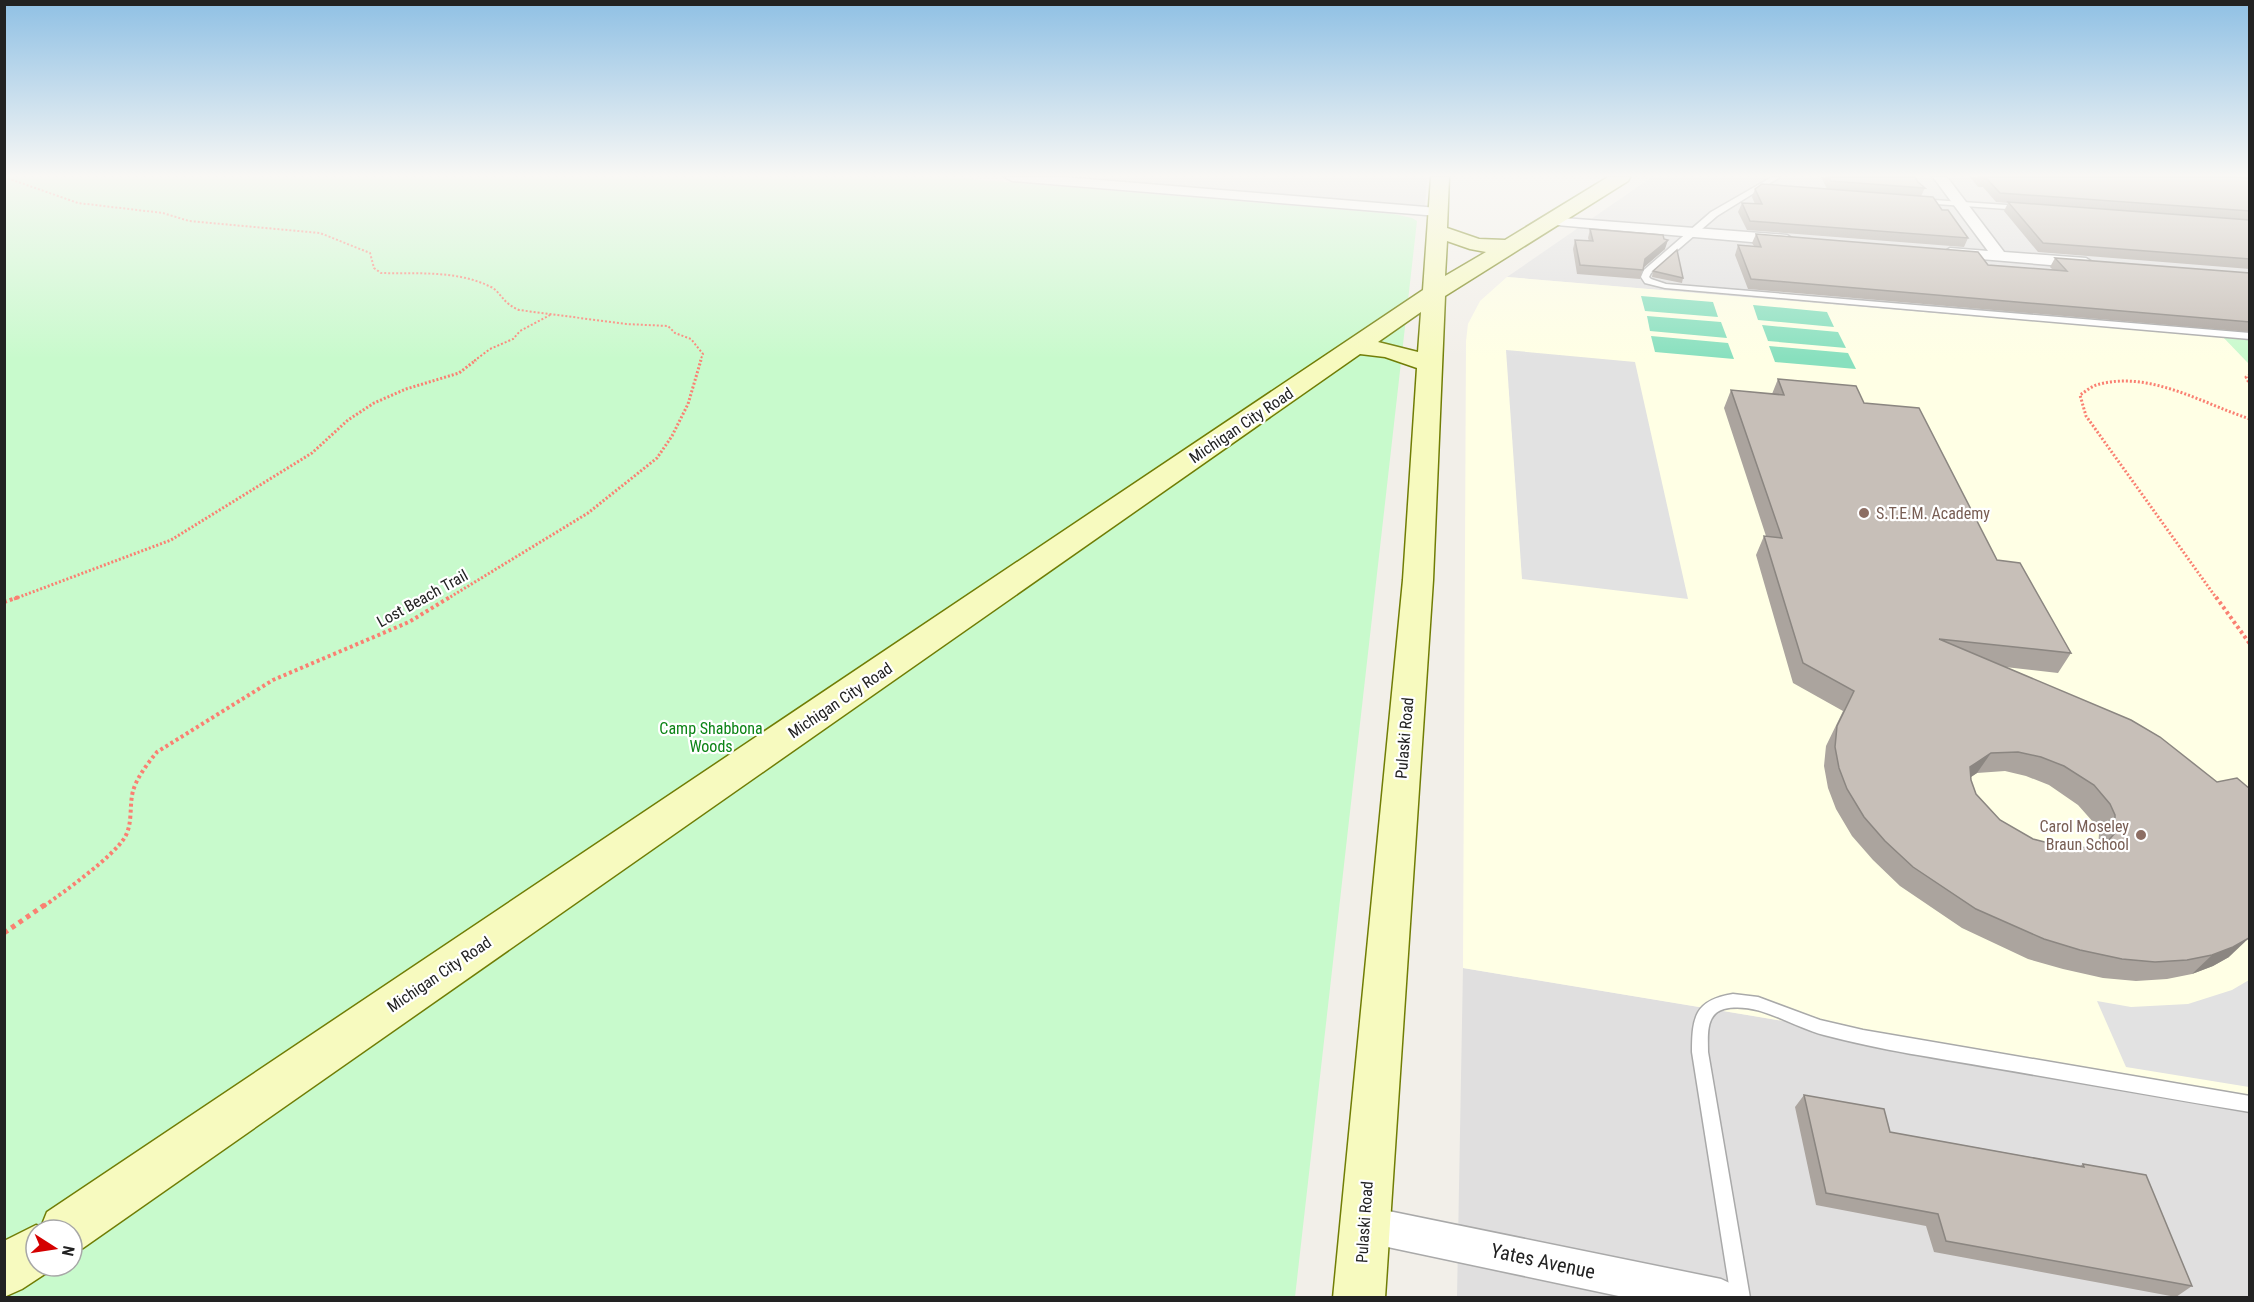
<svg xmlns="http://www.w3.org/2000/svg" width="2254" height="1302" viewBox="0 0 2254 1302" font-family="'Roboto Condensed',sans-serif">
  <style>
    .residential { fill: #e0dfdf }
    .education { fill: #ffffe5 }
    .park { fill: #c8facc; fill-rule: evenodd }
    .pitch { fill: #88e0be }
    .parking { fill: #e2e2e2 }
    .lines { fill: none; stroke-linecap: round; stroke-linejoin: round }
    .lane-casing { stroke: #a9a9a9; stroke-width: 3 }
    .street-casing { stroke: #a9a9a9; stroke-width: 3 }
    .secondary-casing { stroke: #707d05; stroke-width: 3 }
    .path-far3 { stroke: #fa8072; stroke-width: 2; stroke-dasharray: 2 2; stroke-linecap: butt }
    .path-far2 { stroke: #fa8072; stroke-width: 3; stroke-dasharray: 2 2; stroke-linecap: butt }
    .path-far1 { stroke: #fa8072; stroke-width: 4; stroke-dasharray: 3 3; stroke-linecap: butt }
    .path { stroke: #fa8072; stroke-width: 5; stroke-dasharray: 4.5 4.5; stroke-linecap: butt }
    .lane { fill: #fff; fill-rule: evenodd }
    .street { fill: #fff; fill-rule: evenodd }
    .secondary { fill: #f7fabf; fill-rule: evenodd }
    .wall { fill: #aba49e; fill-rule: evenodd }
    .shaded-wall { fill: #8b8681 }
    .building { fill: #c7bfb8; stroke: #8b8681; stroke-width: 1.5; fill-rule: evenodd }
    .education-dot { fill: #8d6e63; stroke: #fff; stroke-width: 2 }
    .labels { text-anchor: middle; stroke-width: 4.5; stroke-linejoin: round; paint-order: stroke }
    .street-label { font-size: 16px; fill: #222; stroke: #fff }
    .education-label { font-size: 16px; fill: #785e54; stroke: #fff; text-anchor: start }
    .park-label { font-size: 16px; fill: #0c8416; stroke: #fff }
    .near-street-label { font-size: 20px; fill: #222; stroke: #fff }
  </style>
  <rect width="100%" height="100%" fill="#f2efe9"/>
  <g class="residential">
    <path d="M1049,177H1427L1425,208Z"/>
    <path d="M1652,177H2249V340L1507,277Z"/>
    <path d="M1463,968L2249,1098V1297L1457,1298Z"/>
  </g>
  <path class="education" d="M1507,277L2223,337L2249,364V1098L1463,968L1466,341L1468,324L1480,301Z"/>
  <g class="park">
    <path d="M5,177H945L1394,214L1412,218L1417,221L1295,1297L5,1298ZM36,1230H72V1266H36Z"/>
    <path d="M2223,337L2249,339V364Z"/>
  </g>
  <g class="pitch">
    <path d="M1641,296L1713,302L1718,317L1645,311Z"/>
    <path d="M1753,305L1827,312L1834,327L1758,320Z"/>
    <path d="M1647,316L1721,322L1727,338L1650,331Z"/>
    <path d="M1762,325L1838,332L1846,348L1768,341Z"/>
    <path d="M1651,336L1728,343L1734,359L1655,352Z"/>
    <path d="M1769,346L1848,353L1856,369L1775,362Z"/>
  </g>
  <g class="parking">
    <path d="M1506,350L1635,362L1688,599L1522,579Z"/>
    <path d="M2249,980V1087L2126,1067L2097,1001L2131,1007L2188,1004L2232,990Z"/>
  </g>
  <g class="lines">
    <g class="lane-casing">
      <g id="lane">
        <path d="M1772,177H1780L1717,216L1651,273L1649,277L1651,279L1666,284L2250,333V339L1665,288L1645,283L1641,277L1644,270L1711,212Z"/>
        <path d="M1919,199L2021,206L2025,208L2021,210L1922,203L1918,201Z"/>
        <path d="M1733,994L1758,997L1820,1020L1863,1030L2250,1096V1112C2164,1098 2079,1082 1994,1068C1937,1058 1880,1050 1824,1035C1792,1027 1758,1001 1724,1009C1705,1014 1708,1037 1708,1052L1750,1298H1731L1692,1052C1692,1017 1695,1000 1733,994Z"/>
      </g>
    </g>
    <g class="street-casing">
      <g id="street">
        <path d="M1005,177H1063L1438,208L1445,212L1438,216L1012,181Z"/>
        <path d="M1933,177H1947L2004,252L2086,258L2094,263L2086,268L1945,256L1942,253L1950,248L1988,251Z"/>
        <path d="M1550,217L1787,235L1795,240L1787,245L1545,224L1543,221Z"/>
        <path d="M1364,1206L1721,1279L1734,1285L1740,1298H1628L1364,1242L1351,1237L1346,1224L1351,1211Z"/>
      </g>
    </g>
    <g class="secondary-casing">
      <path id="secondary" d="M1431,177H1449L1447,228L1479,239L1505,240L1608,177H1630L1628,181L1445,296L1433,580L1385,1298H1333L1403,580L1417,368L1385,357L1360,354L83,1248L72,1252V1230H36V1266H55L54,1268L22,1289L4,1297V1241L36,1225L41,1227L47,1212L1423,290ZM1447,241L1470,249L1486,252L1445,276ZM1421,312L1418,352L1378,342Z"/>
    </g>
    <g class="path-far3">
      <path d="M4,177L78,203L163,213L189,221L320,233L370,253L374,268L381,273C418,274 457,270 491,287C502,293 502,303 519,310L626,324L668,326L675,333L691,339L703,354L700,361"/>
      <path d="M474,361L490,349L513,339L520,331L552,314"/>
    </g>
    <g class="path-far2">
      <path d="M2250,375L2246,377L2250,385"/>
      <path d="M14,599L171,540L312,453L348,420L374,403L406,389L459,373L476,360"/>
      <path d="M447,599L588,513L657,458L672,436L688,404L701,360"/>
      <path d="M2217,599L2086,416L2080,395C2086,391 2093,385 2100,384C2151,371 2204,404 2250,419"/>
    </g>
    <g class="path-far1">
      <path d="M2216,597L2250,644"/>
      <path d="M4,602L19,597"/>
      <path d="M44,906C64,892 114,856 125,837C133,823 129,806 133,791C137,777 148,763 157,752L273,680L409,622L450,597"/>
    </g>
    <path class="path" d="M4,933L46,904"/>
    <use href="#lane" class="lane"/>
    <use href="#street" class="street"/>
    <use href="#secondary" class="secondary"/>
  </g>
  <g class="wall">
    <path d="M1821,177H1915L1918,182L1925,188L1921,196L1942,210L1968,238L1964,247L1747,230L1738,212L1742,203L1755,204L1752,197L1755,189H1827Z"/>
    <path d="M1970,177H2236L2250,178V269L2038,252L2004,211L2008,203L1996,202L1983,187H1978Z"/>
    <path d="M1590,229L1665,249L1643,268L1640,279L1577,274L1573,249L1575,240L1589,241L1588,238Z"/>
    <path d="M1756,234L1988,265L2053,270L2050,267L2055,258L2250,273V332L1748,289L1735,255L1738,245L1754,246L1752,243Z"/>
    <path d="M1653,271L1683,278L1682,283L1652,277Z"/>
    <path d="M1778,379L1864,403L1997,560L2071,653L2058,673L2005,667L2229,957L2213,966L2192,974L2167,979L2136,981L2103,978L2063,969L2028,959L1962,928L1900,886L1873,860L1852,836L1836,809L1828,788L1824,766L1826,746L1843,711L1793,683L1756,555L1764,536H1766L1724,408L1731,390L1772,394ZM2005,771L2026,776L2049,785L2078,805L2094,823L2099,834L2098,846L2095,847L2068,848L2033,839L2000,820L1976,794L1971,780V777L1977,773Z"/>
    <path d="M1804,1095L1890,1132L2080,1166L2083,1164L2192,1286L2176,1297L1934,1252L1926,1226L1816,1205L1795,1107Z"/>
  </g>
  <g class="shaded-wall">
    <path d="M1668,240L1665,249L1643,268L1645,259Z"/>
    <path d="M1991,753L1977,773L1957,786L1970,767Z"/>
    <path d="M2249,938L2229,957L2213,966L2192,974L2212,955Z"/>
  </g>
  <g class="building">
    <path d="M1829,177H1915L1918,182L1925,188L1831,181Z"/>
    <path d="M1981,177H2236L2250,178V211L2000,193L1987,179L1982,178Z"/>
    <path d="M1762,184L1933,197L1942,210H1948L1968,238L1750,221L1742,203L1762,204L1755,189Z"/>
    <path d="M2008,202L2250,220V259L2043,243Z"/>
    <path d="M1590,229L1663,235L1664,239L1668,240L1645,259L1643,270L1580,265L1575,240L1593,241Z"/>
    <path d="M1756,234L1978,252L1988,265L2067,271L2055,258L2250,273V322L1751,279L1738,245L1761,247Z"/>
    <path d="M1677,250L1683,278L1653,271Z"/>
    <path d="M1778,379L1856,386L1864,403L1919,408L1997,560L2020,563L2071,653L1939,639L2131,720L2160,737L2217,782L2237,778L2250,789V937L2249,938L2233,947L2212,955L2187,960L2155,962L2122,959L2080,950L2044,939L1976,909L1913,867L1885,841L1864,817L1847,789L1839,768L1835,747L1837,726L1854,691L1803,663L1764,536L1782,538L1731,390L1784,395ZM2018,752L2041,757L2064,766L2094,785L2110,804L2115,815V833L2107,842L2095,847L2068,848L2033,839L2000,820L1976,794L1971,780L1970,767L1991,753Z"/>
    <path d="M1804,1095L1884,1109L1890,1132L2084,1167L2083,1164L2146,1175L2192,1286L1946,1241L1938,1214L1826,1193Z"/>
  </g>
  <linearGradient id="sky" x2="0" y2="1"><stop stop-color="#8fc0e4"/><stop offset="0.49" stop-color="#f9f8f5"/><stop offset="1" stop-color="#f9f8f5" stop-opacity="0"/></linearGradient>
  <rect width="2254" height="359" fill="url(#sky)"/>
  <g class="education-dot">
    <circle cx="1864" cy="513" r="6"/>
    <circle cx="2141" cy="835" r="6"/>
  </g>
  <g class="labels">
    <g class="street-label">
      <text transform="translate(1241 425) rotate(-34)" y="6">Michigan City Road</text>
      <text transform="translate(422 598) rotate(-29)" y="6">Lost Beach Trail</text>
      <text transform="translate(840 700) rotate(-34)" y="6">Michigan City Road</text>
      <text transform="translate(1404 738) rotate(-85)" y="6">Pulaski Road</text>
      <text transform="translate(439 974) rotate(-34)" y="6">Michigan City Road</text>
      <text transform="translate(1364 1222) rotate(-86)" y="6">Pulaski Road</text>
    </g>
    <g class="education-label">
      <text x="1876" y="519">S.T.E.M. Academy</text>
      <text x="2129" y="832" text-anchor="end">Carol Moseley<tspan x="2129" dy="18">Braun School</tspan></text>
    </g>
    <g class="park-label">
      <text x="711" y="734">Camp Shabbona<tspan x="711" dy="18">Woods</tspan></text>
    </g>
    <g class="near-street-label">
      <text transform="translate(1543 1261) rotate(12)" y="7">Yates Avenue</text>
    </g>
  </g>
  <rect width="2254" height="1302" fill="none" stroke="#222222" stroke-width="12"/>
  <g transform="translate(54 1248) rotate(102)"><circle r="28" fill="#ffffff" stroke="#a7a7a7" stroke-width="1.5"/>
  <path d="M0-4.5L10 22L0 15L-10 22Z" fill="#d40000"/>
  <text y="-9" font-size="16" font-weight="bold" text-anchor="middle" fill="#222222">N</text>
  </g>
</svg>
